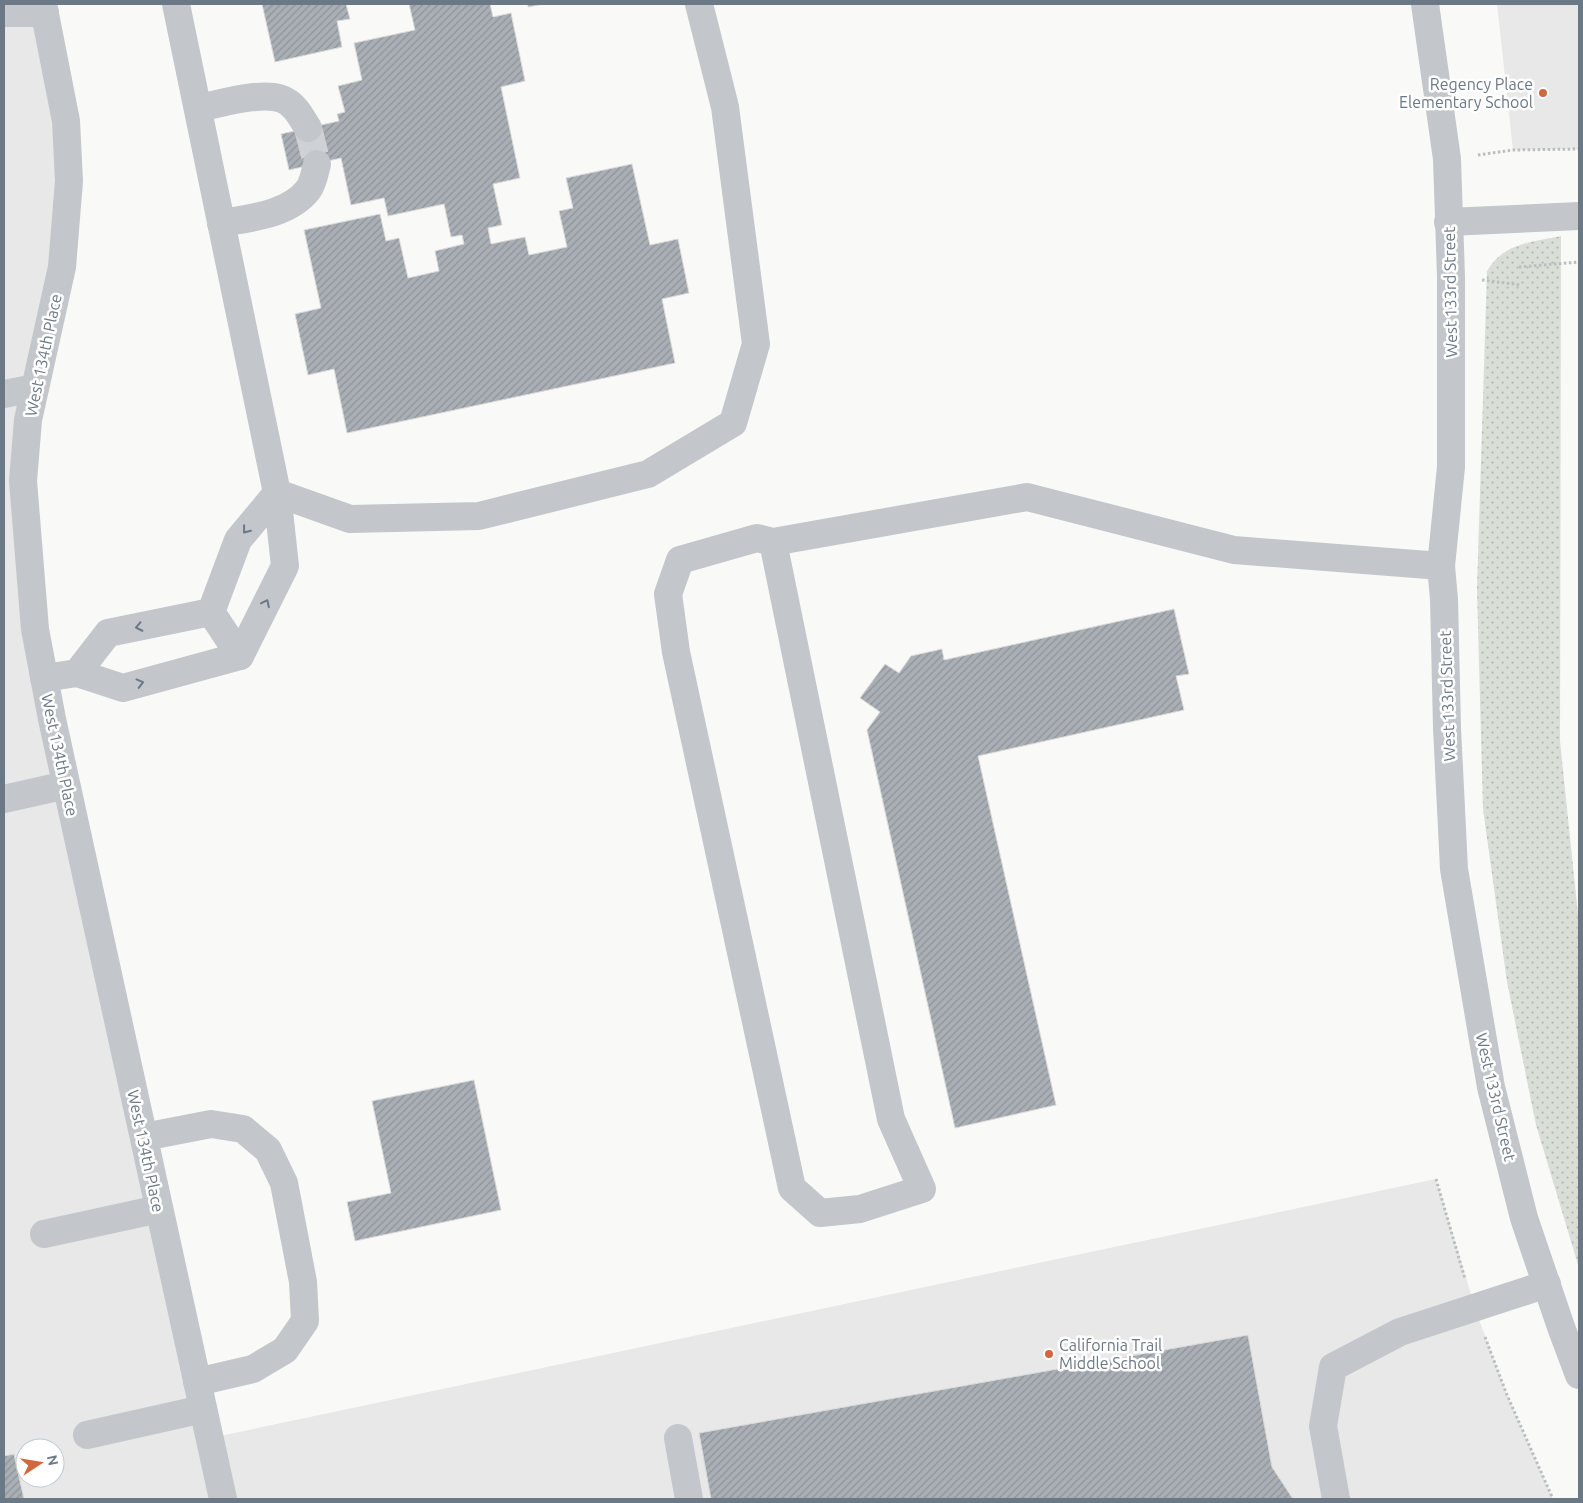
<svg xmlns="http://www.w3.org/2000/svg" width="1583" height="1503" viewBox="0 0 1583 1503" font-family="Ubuntu,sans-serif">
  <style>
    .built { fill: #e7e8e7; fill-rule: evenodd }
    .grass { fill: url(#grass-dots) }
    .building { fill: url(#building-hatch); stroke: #dbdbd9 }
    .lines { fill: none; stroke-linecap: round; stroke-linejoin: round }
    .minor-tunnel { stroke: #ced2d5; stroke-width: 28; stroke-dasharray: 28 14; stroke-linecap: butt }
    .path { stroke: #bbbec0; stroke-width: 3; stroke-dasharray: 2.5 2.5; stroke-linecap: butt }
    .minor { stroke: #c3c6ca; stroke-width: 28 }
    .oneway { stroke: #6b7885 }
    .poi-dot { fill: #d2663e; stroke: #fff; stroke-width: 2 }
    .labels { text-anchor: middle; stroke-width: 5; stroke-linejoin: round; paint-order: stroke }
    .poi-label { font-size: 16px; fill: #6b7885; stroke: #fff; text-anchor: end }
    .street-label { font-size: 16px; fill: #6b7885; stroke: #fff }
  </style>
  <defs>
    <pattern id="grass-dots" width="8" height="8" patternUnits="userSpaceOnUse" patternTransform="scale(1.25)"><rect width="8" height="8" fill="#d9ded7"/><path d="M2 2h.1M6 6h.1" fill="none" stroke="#b4b9b4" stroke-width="1.8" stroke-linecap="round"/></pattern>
    <pattern id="building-hatch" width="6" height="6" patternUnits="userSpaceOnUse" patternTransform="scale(1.25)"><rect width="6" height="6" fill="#a9afb5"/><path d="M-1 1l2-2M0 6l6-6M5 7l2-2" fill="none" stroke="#8e9399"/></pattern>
  </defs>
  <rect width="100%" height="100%" fill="#f9f9f7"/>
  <g class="built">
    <path d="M4,4H43L69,181L28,420L27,545L224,1499H4ZM25,1448H55V1478H25Z"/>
    <path d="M1497,4H1579V149L1513,150Z"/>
    <path d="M1436,1179L1477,1314L1507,1395L1553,1499H234L220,1436Z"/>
  </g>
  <path class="grass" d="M1561,236L1560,741L1579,924V1268L1536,1125L1507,982L1483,809L1477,589L1487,271C1505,242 1530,243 1561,236Z"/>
  <g class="building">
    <path d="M262,4H346L350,19L337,21L342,47L275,62Z"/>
    <path d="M409,4H490L493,17L511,13L525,81L501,87L520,178L493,184L502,225L488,228L491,244L525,237L529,255L567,247L559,211L573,208L566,178L632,164L650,245L678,239L689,293L662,299L675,363L347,433L334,369L308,375L295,314L321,308L304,230L380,214L386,241L399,238L408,278L439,271L435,251L464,244L462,235L451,237L444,204L388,216L384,198L351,205L341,158L289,170L281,134L339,121L337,114L345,112L338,86L362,80L354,43L415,30Z"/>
    <path d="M528,4H544L528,7Z"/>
    <path d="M1174,609L1189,674L1176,676L1184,710L978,756L1056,1105L955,1128L867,730L880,712L860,698L885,664L899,673L911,656L942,649L944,660Z"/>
    <path d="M474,1080L501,1210L355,1241L347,1202L391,1193L372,1101Z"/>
    <path d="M1248,1335L1272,1467L1293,1499H711L699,1433Z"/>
    <path d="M14,1454L24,1499H4V1456Z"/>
  </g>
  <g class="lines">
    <path class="minor-tunnel" d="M308,128L317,164"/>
    <g class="path">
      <path d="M1478,155L1513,150L1579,149"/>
      <path d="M1519,267L1579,262"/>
      <path d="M1482,280L1521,285"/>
      <path d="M1436,1179L1465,1279"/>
      <path d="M1485,1337L1507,1395L1553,1499"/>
    </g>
    <g class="minor">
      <path d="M43,4L66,121L69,181L62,267L28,420L23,481L35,629L52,719L223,1499"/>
      <path d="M176,4L277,493L350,519L479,516L648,474L733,423L756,344L725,107L699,4"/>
      <path d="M1425,4L1447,159L1451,277V467L1441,566L1444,599L1447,728L1454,869L1491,1087L1524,1218L1561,1327L1579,1375"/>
      <path d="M4,13H45"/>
      <path d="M198,108C220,104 261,91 282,99C295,104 301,117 308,128"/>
      <path d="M1448,222L1579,216"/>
      <path d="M221,223C250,218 288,215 308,190C313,184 315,172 317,164"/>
      <path d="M4,394L35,388"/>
      <path d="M773,542L757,538L680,560L668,594L676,652L792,1188L820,1213L860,1209L922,1189L891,1119L773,542L1027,497L1234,550L1441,566"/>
      <path d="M211,612L240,656"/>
      <path d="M44,678L77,673L123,688L240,656L285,566L277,493L238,540L211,612L108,633L77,673"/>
      <path d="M4,799L66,785"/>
      <path d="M144,1137L211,1124L243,1129L268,1150L284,1183L303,1282L305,1321L285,1350L253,1369L197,1382"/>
      <path d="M44,1234L159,1209"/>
      <path d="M87,1435L203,1409"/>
      <path d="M678,1438L689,1499"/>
      <path d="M1336,1499L1323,1426L1333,1367L1400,1332L1547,1284"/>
    </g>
  </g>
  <defs><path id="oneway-chevron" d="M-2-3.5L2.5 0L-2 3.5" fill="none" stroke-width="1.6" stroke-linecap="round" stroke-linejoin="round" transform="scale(1.25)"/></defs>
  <g class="oneway">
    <use href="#oneway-chevron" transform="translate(246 530) rotate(129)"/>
    <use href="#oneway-chevron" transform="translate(266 603) rotate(-64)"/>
    <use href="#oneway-chevron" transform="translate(139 627) rotate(168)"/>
    <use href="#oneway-chevron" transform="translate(140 683) rotate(-15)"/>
  </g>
  <g class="poi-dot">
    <circle cx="1543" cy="93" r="5"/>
    <circle cx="1049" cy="1354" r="5"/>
  </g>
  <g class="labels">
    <g class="poi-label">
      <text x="1533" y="90">Regency Place<tspan x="1533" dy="18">Elementary School</tspan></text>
      <text x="1059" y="1351" text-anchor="start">California Trail<tspan x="1059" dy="18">Middle School</tspan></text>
    </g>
    <g class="street-label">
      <text transform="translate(1450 292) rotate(-91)" y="6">West 133rd Street</text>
      <text transform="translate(43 355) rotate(-78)" y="6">West 134th Place</text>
      <text transform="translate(1447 696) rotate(-92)" y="6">West 133rd Street</text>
      <text transform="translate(60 755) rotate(78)" y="6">West 134th Place</text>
      <text transform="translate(1496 1097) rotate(77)" y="6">West 133rd Street</text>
      <text transform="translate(146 1151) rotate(78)" y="6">West 134th Place</text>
    </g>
  </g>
  <rect width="1583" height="1503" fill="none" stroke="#6b7885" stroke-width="10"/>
  <g transform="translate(40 1463) rotate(78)"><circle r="24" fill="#ffffff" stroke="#c4c9ce"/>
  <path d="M0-4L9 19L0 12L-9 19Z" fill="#d2663e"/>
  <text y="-8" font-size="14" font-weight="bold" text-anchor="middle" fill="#6b7885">N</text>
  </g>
</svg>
